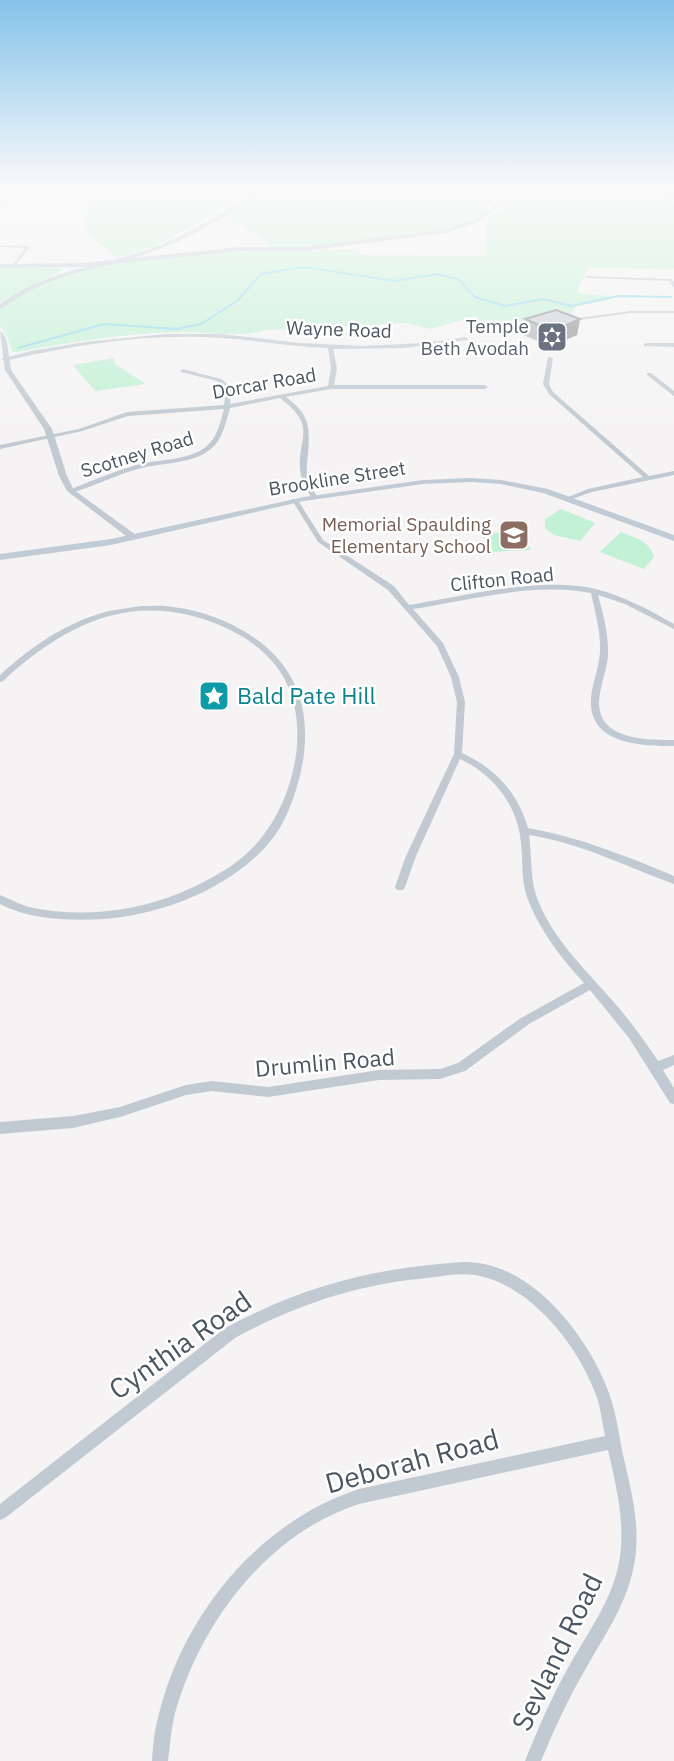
<svg xmlns="http://www.w3.org/2000/svg" width="674" height="1761" viewBox="0 0 674 1761" font-family="'IBM Plex Sans',sans-serif">
  <style>
    .green { fill: #c3f1d5 }
    .lines { fill: none; stroke-linecap: round; stroke-linejoin: round }
    .stream { stroke: #90daee; stroke-width: 2 }
    .minor { fill: #c1cad2; fill-rule: evenodd }
    .tertiary { fill: #c1cad2; fill-rule: evenodd }
    .secondary { fill: #c1cbd6; fill-rule: evenodd }
    .wall { fill: #b0b2b7 }
    .shaded-wall { fill: #909195 }
    .building { fill: #cdcfd5; stroke: #909195; stroke-width: 2 }
    .labels { text-anchor: middle; stroke-width: 5; stroke-linejoin: round; paint-order: stroke }
    .far-worship-label { font-size: 19px; fill: #5b616d; stroke: #fff; text-anchor: end }
    .far-street-label { font-size: 19px; fill: #4a5661; stroke: #fff }
    .far-education-label { font-size: 19px; fill: #785e54; stroke: #fff; text-anchor: end }
    .culture-label { font-size: 23px; fill: #0d838f; stroke: #fff; text-anchor: start }
    .street-label { font-size: 23px; fill: #4a5661; stroke: #fff }
    .near-street-label { font-size: 28px; fill: #4a5661; stroke: #fff }
  </style>
  <rect width="100%" height="100%" fill="#f5f3f3"/>
  <g class="green">
    <path d="M89,190H257L154,247L117,257L98,243L84,228L90,199V195H86Z"/>
    <path d="M268,190H490L488,195L501,198L487,205V211L462,226L439,230L302,248H275L227,216Z"/>
    <path d="M522,190H674V269L588,268L577,291C588,298 601,291 612,299L575,307L570,318L526,321L486,329L476,328L477,321L469,318L431,329L405,323L265,330C238,338 207,332 179,332C124,333 71,342 18,352H13L5,332L0,326V310C12,297 63,272 81,269C172,250 267,251 359,249L360,255L486,256V221Z"/>
    <path d="M0,268H60L65,269L0,302Z"/>
    <path d="M114,358L115,364L146,384L95,391L73,365Z"/>
    <path d="M561,509L595,523L580,541L554,535L545,528V519Z"/>
    <path d="M520,531L531,550L490,552L482,534Z"/>
    <path d="M621,532C636,538 650,541 654,557L644,569L600,552Z"/>
  </g>
  <g class="lines">
    <g class="stream">
      <path d="M664,190L674,195"/>
      <path d="M674,205V208"/>
      <path d="M18,348L104,324L177,329L201,324L237,301L261,274L304,267L395,281L437,274L458,279L475,297L505,306L543,299L571,306L618,296L671,297"/>
    </g>
    <g class="minor">
      <path d="M23,190H27L18,200L0,204V202L16,198Z"/>
      <path d="M0,245L28,246L30,247L14,267L12,266L25,248L0,247Z"/>
      <path d="M587,276L671,279L674,282V288L669,281L585,278Z"/>
      <path d="M631,311H674V313H631L580,320L577,318Z"/>
      <path d="M166,334H221L300,343L362,346L424,343L465,337L468,339L467,340L403,348L333,349L337,368L334,385H485L488,387L485,389H331L286,397C310,415 310,426 308,455C307,462 306,470 308,477C310,484 314,491 317,497L314,499L311,497C307,490 303,483 301,476C294,439 321,429 280,398L230,408C226,421 223,439 212,448C193,465 162,462 138,469C116,475 94,486 71,493L68,491L69,490C91,481 113,472 136,465C157,459 193,461 209,444C218,435 221,420 224,409L128,416L82,431L0,449V445L79,429L127,412L224,405L226,389L217,381L181,372L180,371L183,369L221,379L232,388L230,404L328,386L331,368L328,348C292,347 257,340 221,338C148,333 75,345 4,361L1,359L31,351L85,342Z"/>
      <path d="M646,343H674V347L644,346V344Z"/>
      <path d="M548,357L553,358L549,384L553,392L649,476L674,471V475L592,492L572,499H568V497L588,489L643,477L549,394L543,384Z"/>
      <path d="M647,373H651L674,391V396L647,375Z"/>
      <path d="M293,499H297L323,540L394,586L409,605C466,596 540,576 596,589C624,596 649,610 674,624V629L625,604L598,595C603,614 609,635 608,655C607,671 599,687 599,704C600,740 647,740 674,740V746C644,746 593,745 591,705C590,687 599,670 600,652C601,632 595,612 591,593C532,582 471,600 413,609L443,643L459,677L465,702L462,753C495,768 518,793 528,828C579,837 626,856 674,876V884C624,866 584,844 529,835C532,855 530,876 536,895C550,936 584,968 612,1000C629,1019 644,1040 658,1061L674,1055V1065L663,1070L674,1088V1104L670,1103L629,1038L590,990L529,1024L465,1071L440,1079L379,1080L268,1097L212,1091L186,1095L120,1117L73,1128L0,1134V1122L73,1116L120,1107L186,1085L212,1081L268,1087L379,1070L440,1069L458,1063L521,1018L584,983C561,958 539,930 527,897C521,880 523,861 521,843C518,806 494,775 460,759L416,856L405,887L403,890H397L395,887L406,856L454,754L457,702L451,677L437,646L388,590L318,542L292,500Z"/>
      <path d="M141,606C152,606 163,605 173,607C191,609 208,614 224,621C290,650 316,701 301,771C295,797 286,823 269,843C231,888 162,915 104,919C69,921 31,920 0,904V895C10,899 19,904 29,907C79,918 134,912 180,893C203,883 225,872 244,856C289,818 313,736 286,682C274,657 249,638 224,627C137,589 68,621 3,681L0,682V675C32,646 66,622 109,611C119,609 131,608 141,606Z"/>
      <path d="M464,1262C531,1261 588,1336 609,1393C616,1413 619,1434 623,1455C632,1493 642,1531 633,1570C625,1607 603,1638 585,1670C568,1699 554,1730 541,1761H525C538,1729 551,1698 568,1668C588,1632 614,1598 620,1557C625,1521 616,1485 608,1450L359,1504C267,1534 201,1622 175,1713C171,1729 170,1745 168,1761H152C153,1747 154,1732 158,1718C182,1616 258,1522 359,1489L605,1436C602,1422 601,1408 596,1395C578,1345 530,1284 475,1275C460,1273 443,1276 427,1278C359,1284 295,1305 235,1338L5,1518L0,1520V1504L225,1328C306,1285 373,1268 464,1262Z"/>
    </g>
    <g class="tertiary">
      <path d="M258,190H264C228,217 184,242 140,256C106,267 70,271 37,287C24,293 13,302 0,309V304C45,271 99,266 150,249C189,235 224,212 258,190Z"/>
      <path d="M0,331L3,333L7,342L11,370L52,429L67,476L74,490L136,535V539H130L67,491L59,476L44,429L5,370Z"/>
    </g>
    <g class="secondary">
      <path d="M513,190H518L479,222L446,233L305,251H239L83,267L0,268V264L83,263L239,247H305L445,229L475,220Z"/>
      <path d="M471,478L501,480L548,489L674,535V541L543,493L501,484L471,482L423,484L304,501L111,545L0,560V554L111,539L304,497L423,480Z"/>
    </g>
  </g>
  <path class="wall" d="M525,319H580L577,335L551,346L523,335Z"/>
  <path class="shaded-wall" d="M580,319L577,335L551,346L553,331Z"/>
  <path class="building" d="M556,310L580,319L553,331L525,319Z"/>
  <linearGradient id="sky" x2="0" y2="1"><stop stop-color="#85c3ea"/><stop offset="0.43" stop-color="#fafafa"/><stop offset="1" stop-color="#fafafa" stop-opacity="0"/></linearGradient>
  <rect width="674" height="437" fill="url(#sky)"/>
  <defs>
    <g id="synagogue-square" transform="scale(1.575)"><rect x="-9" y="-9" width="18" height="18" rx="4" fill="#6b7280" stroke="#fff"/><path d="M0-6.5L5.6 3.2H-5.6ZM0 6.5L5.6-3.2H-5.6Z" fill="#fff"/></g>
    <g id="school-square" transform="scale(1.575)"><rect x="-9" y="-9" width="18" height="18" rx="4" fill="#8d6e63" stroke="#fff"/><path d="M0-5L7-2L0 1L-7-2ZM-4 1L0 2.5L4 1V4Q0 6-4 4Z" fill="#fff"/></g>
    <g id="sight-square" transform="scale(1.575)"><rect x="-9" y="-9" width="18" height="18" rx="4" fill="#0f9aa8" stroke="#fff"/><path d="M0-6L1.8-2.2L6-1.7L2.9 1.2L3.7 5.4L0 3.3L-3.7 5.4L-2.9 1.2L-6-1.7L-1.8-2.2Z" fill="#fff"/></g>
  </defs>
  <g fill-rule="evenodd">
    <use href="#synagogue-square" x="552" y="337"/>
    <use href="#school-square" x="514" y="535"/>
    <use href="#sight-square" x="214" y="696"/>
  </g>
  <g class="labels">
    <g class="far-worship-label">
      <text x="529" y="333">Temple<tspan x="529" dy="22">Beth Avodah</tspan></text>
    </g>
    <g class="far-street-label">
      <text transform="translate(339 329) rotate(2)" y="7">Wayne Road</text>
      <text transform="translate(264 383) rotate(-10)" y="7">Dorcar Road</text>
      <text transform="translate(137 454) rotate(-17)" y="7">Scotney Road</text>
      <text transform="translate(337 478) rotate(-9)" y="7">Brookline Street</text>
      <text transform="translate(502 579) rotate(-6)" y="7">Clifton Road</text>
    </g>
    <g class="far-education-label">
      <text x="491" y="531">Memorial Spaulding<tspan x="491" dy="22">Elementary School</tspan></text>
    </g>
    <g class="culture-label">
      <text x="237" y="704">Bald Pate Hill</text>
    </g>
    <g class="street-label">
      <text transform="translate(325 1063) rotate(-5)" y="8">Drumlin Road</text>
    </g>
    <g class="near-street-label">
      <text transform="translate(180 1345) rotate(-35)" y="10">Cynthia Road</text>
      <text transform="translate(412 1461) rotate(-15)" y="10">Deborah Road</text>
      <text transform="translate(557 1652) rotate(-64)" y="10">Sevland Road</text>
    </g>
  </g>
</svg>
